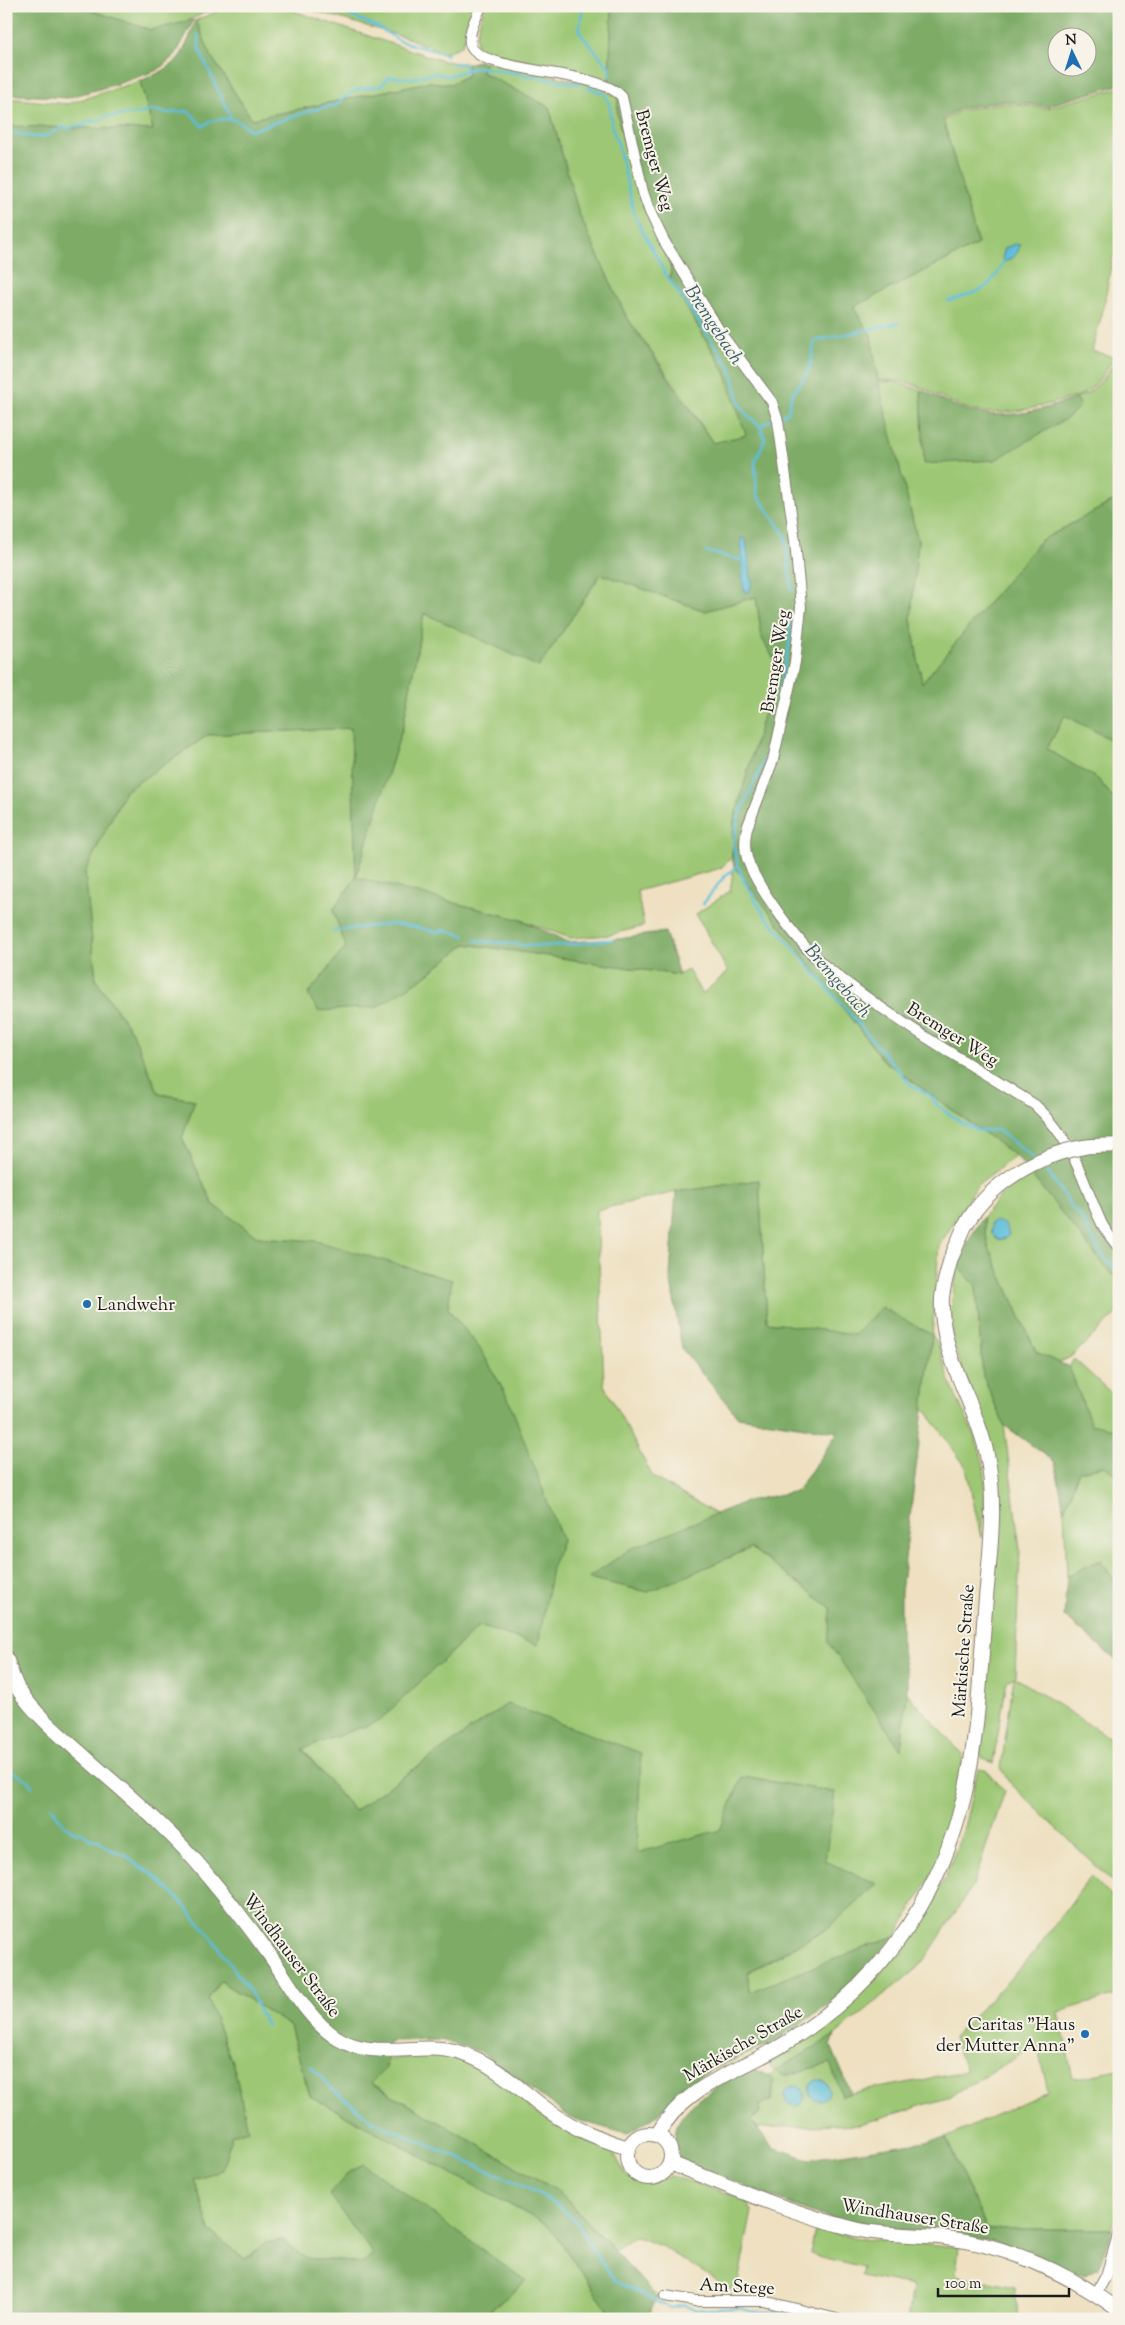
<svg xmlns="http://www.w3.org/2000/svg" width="1125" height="2325" viewBox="0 0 1125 2325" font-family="'Sorts Mill Goudy',serif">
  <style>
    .green { fill: #9dc774; stroke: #5c7248 }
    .forest { fill: #7eac66; stroke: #4d6441; fill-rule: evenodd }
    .water { fill: #5bbdda; stroke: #3c6c7b }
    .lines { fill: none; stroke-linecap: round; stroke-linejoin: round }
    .stream { stroke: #5bbdda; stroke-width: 2.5 }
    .minor-casing { stroke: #857e6e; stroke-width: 12 }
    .secondary-casing { stroke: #857e6e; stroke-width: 16 }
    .minor { stroke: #fff; stroke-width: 10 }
    .secondary { stroke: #fff; stroke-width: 14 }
    .secondary-bridge-casing { stroke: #857e6e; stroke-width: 16; stroke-linecap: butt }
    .secondary-bridge { stroke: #fff; stroke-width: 14 }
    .poi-dot { fill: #1f6fb2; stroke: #f7f3e8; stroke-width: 2 }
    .labels { text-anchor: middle; stroke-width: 4; stroke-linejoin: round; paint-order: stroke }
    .street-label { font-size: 18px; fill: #1c1c1c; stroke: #f7f3e8 }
    .poi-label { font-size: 18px; fill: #1c1c1c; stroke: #f7f3e8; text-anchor: start }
    .water-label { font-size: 19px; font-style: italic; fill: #355c68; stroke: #f7f3e8 }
  </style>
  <rect width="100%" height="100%" fill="#f7f3e8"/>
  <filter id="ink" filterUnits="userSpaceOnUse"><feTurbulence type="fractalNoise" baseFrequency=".02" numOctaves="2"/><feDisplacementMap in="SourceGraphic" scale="10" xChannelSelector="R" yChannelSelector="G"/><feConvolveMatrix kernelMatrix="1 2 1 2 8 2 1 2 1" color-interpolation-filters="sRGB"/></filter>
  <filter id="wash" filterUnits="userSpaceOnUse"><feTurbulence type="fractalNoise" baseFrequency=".0096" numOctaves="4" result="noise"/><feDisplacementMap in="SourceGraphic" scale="20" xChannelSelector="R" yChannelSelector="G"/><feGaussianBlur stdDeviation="1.12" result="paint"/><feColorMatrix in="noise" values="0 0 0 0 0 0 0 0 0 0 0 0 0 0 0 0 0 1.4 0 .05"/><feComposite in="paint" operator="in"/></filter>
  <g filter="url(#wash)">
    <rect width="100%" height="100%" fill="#eee0c0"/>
    <g class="green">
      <path d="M86,6H220C203,13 168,32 150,30C132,28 108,16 90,10Z"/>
      <path d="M231,6H279L443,61L467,64L468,75L451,84L428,82L252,119L211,56L196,20Z"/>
      <path d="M298,6H479L461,46L444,53L411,39Z"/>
      <path d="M484,6H612L609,82L485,54L477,47L476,36Z"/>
      <path d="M486,62L593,84L618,97L659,239L671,264L670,279L725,372L747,435L713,443L684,398L626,316L579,214L549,107L481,72Z"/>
      <path d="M140,81L153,130L6,126V98L67,104Z"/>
      <path d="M1119,88V249L1112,260L1104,306L1092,351L1115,357C1106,369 1099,384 1086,392C1079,397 1069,398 1061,401C1030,409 995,419 963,407C935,396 910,376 878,381L871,335L853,307L978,244L943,121L961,110L1001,103L1047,108Z"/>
      <path d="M1119,355V498L1040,541L922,683L911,619L918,541L878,383L892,381L921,390L924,464L1080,406L1076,398C1098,392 1107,373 1119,355Z"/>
      <path d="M601,574L705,611L756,597L762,638L777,665L734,821L732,857L721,868L637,891L644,926L609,935L570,938L521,920L356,878L333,910L347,946L308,994L377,1007L424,977L466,944L678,975L688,970L702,994L728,972L696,914L730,891L734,866L883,1060L1016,1156L978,1184L939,1246L932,1335C943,1349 944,1368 951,1384C963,1415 983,1443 985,1477C986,1497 982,1518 981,1538L966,1467L923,1407L932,1335L855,1336L767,1322L759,1180L676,1192L597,1210L604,1385L653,1477L716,1514L630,1549L589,1578L648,1592L751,1548L831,1608L901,1749L907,1693L963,1755L961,1783L937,1864L897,1935L749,1993L748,1973L828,1928L876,1884L824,1862L835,1792L742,1777L721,1830L637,1853L507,1704L354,1811L302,1748L479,1626L553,1563L562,1540L481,1350L448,1309L316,1241L257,1237L213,1204L182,1138L195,1100L159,1094L132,1032L96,980L85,872L125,791L208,735L351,728L356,876L403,726L424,612L539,667Z"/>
      <path d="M1065,715L1119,744V806L1099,780L1047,749Z"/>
      <path d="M1031,1174L1111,1274L1119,1275V1311L1072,1356L1059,1363L1036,1352L988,1246L983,1217L1003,1193Z"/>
      <path d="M958,1266L976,1286L983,1376L1004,1425L1020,1549L1015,1677L1119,1744V1888L1008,1781L1001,1768L1014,1677L1007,1681L993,1763L983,1759L979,1750L997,1476C994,1460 992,1445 987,1430C976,1395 954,1362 951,1324C950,1305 954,1285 958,1266Z"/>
      <path d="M1074,1359L1119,1400V1451L1091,1424L1069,1367Z"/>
      <path d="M1105,1466L1119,1478V1587L1100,1560L1067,1576L1064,1511L1079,1471Z"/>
      <path d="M978,1769L986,1770L1005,1791L973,1885L922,1964L835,2035L776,2071L784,2076L830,2062L842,2096L851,2093L966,2072L953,2038L1029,1959L1091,1876L1119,1904V1994L1059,2012L1073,2079L1119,2070V2205L1112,2229H987L946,2138L1048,2091L1037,2045L947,2098L860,2124L758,2128L752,2121L760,2112L759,2105L771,2102C774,2094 774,2082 770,2076L775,2071L771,2067L769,2058L881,1972L917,1926L945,1878L964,1828Z"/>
      <path d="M220,1981L290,2026L310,2096L549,2226L609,2311L597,2319H480L526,2281L329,2195L373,2254L363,2263L305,2258L283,2240L266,2243L245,2259L210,2231L194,2179L221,2170L232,2135L248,2130L235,2071L208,1999Z"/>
      <path d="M430,2055L470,2061L495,2075L533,2111L575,2136L610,2151L616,2157L626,2176L636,2182L650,2184L671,2176L745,2198L752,2211L736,2293L663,2247L634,2236L615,2251L558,2191L371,2083L386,2068L387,2059Z"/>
      <path d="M815,2230L851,2237L959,2247L956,2275L1015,2287L1018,2319H908L913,2286L861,2276L863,2267L810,2254Z"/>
    </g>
    <g class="forest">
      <path d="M6,6H86L90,10L151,30L194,20L176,54L158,70L117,84L67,98L6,94Z"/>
      <path d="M612,6H1119V85L1046,106L1001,101L961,108L943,119L978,244L853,307L871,335L878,381L918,541L911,619L922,683L1040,541L1119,498V744L1065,715L1047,749L1099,780L1119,806V1275L1111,1274L1016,1156L883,1060L734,866L732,857L734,821L777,665L762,638L756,597L705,611L601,574L539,667L424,613L403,726L356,877L521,920L568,942L619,939L665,932L679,975L466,944L424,977L377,1007L318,1011L308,994L346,947L333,910L356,877L351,728L208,735L125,791L85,872L96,980L132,1032L159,1094L195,1100L182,1138L213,1204L257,1237L316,1241L452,1280L448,1309L481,1350L508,1398L562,1540L553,1563L538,1645L479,1626L379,1721L302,1749L354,1811L507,1704L641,1753L637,1853L720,1830L742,1777L835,1792L825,1861L877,1884L828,1928L748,1972L749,1992L897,1935L827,2006L768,2045L710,2070L681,2090L655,2116L627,2134L571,2118L479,2051L441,2040L389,2041L386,2068L371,2083L558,2191L658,2298L647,2319H630L609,2311L549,2226L310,2096L290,2026L220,1981L208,1999L235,2071L248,2130L232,2135L222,2170L194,2179L210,2231L245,2259L266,2243L283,2240L305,2258L363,2263L373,2254L329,2195L349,2172L363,2164L526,2281L480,2319H6V126L153,130L140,81C180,65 181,60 196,20L211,56L252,119L429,82L451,84L468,75L467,64L478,61L486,62L481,72L549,107L579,214L626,316L713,443L746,435L725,372L670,279L671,264L643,206L629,162L617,113L618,97L609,82ZM1058,38H1088V68H1058Z"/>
      <path d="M921,390C935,396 949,404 963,409C1001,422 1041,411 1076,398L1080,406L1069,417L995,460L924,464Z"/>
      <path d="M759,1180L767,1322L855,1335L881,1307L932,1335L901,1592V1646L907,1675V1693L901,1750L828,1642L831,1608L751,1548L648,1592L588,1578L630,1549L747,1501L797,1491L838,1432L738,1417L682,1349L670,1275L676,1192Z"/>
      <path d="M983,1217L988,1246L1036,1352L1069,1367L1091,1424L1118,1430L1117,1448L1119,1451V1478L1105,1466L1079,1471L1064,1511L1055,1462L1004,1425L983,1376L976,1286L958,1266L970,1238Z"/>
      <path d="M1100,1560L1119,1587V1663L1064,1616L1067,1576Z"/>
      <path d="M835,2035L831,2046L851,2093L842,2096L830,2063L784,2076L775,2071Z"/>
      <path d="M751,2068L770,2076L774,2081L771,2102L759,2105L760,2111L752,2121L772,2147L809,2159L946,2138L987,2229H1112L1098,2268L1083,2276L990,2240L861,2226L810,2212L680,2160C678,2150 674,2140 676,2129C682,2103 729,2080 751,2068Z"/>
    </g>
    <g class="water">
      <path d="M1015,244L1020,245C1018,255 1013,258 1004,262L1002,259L1005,248Z"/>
      <path d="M743,537L746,540L752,584L748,592H745L743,586L741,539Z"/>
      <path d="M997,1221L1005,1225L1009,1234L1006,1238L998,1240L992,1234L991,1223Z"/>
      <circle cx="819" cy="2090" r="10"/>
      <circle cx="795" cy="2096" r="10"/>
    </g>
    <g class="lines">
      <g class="stream">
        <path d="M195,6L197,12"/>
        <path d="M583,6L579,32L610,68L609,76"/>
        <path d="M341,12L378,27L400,41L448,55"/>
        <path d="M198,34L199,49L231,118"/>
        <path d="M453,64L464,63L466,70"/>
        <path d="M587,87L605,94L610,107L612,128L618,144L635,217L665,273L731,369L740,404L747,415L760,426L765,439L755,462L757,495L785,535L792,591"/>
        <path d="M6,132C34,134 36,145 62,127L69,129L76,125L83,126L89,121L98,122L105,117L143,113L152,110L168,113L186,111L191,113L202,126C206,125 209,121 213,121C228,117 237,118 250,130L255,129L322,107L337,105C349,89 363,87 381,86L389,77L413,78L434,73L447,76L478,67L579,84"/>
        <path d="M948,301C980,290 987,294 1004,262"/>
        <path d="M782,415L788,412C791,386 801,388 809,369C812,361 813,350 814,341L899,323"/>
        <path d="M760,426L773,419"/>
        <path d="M706,552C718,553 729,559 741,560"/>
        <path d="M790,612V640L777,701L770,748L738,818L733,843L735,855L742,877L763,913L911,1085L930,1095L938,1106L962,1123L980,1131L998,1130L1035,1159"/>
        <path d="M703,904L723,878L738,865"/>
        <path d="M333,931L392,924L412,926L436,932L445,930L465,936"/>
        <path d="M475,940C499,942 523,946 546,946C569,946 590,941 613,940"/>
        <path d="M1043,1165L1071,1206L1082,1218L1101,1254L1119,1272"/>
        <path d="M6,1768L28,1780L32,1787"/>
        <path d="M51,1806L64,1825L76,1833L81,1832L89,1839L99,1840L106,1848L125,1854L139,1867L152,1873L183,1904L210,1935L251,1993L260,2014L268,2026"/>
        <path d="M311,2066L331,2088L374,2122L496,2174L538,2193L563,2210L578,2224L590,2246L615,2281L670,2308L684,2305L695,2310L740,2308L753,2312H782L812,2319"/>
      </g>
    </g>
  </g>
  <g filter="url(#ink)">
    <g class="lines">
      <g class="minor-casing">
        <g id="minor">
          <path d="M481,6C477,17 468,31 470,43C474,74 598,68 622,97L643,192L650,212L664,241L722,335L772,402L778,421L795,541L801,607L795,662L773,760L747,828C745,837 744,848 747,858C756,887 800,945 824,965C889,1018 964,1060 1035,1105C1075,1142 1080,1176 1101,1222C1105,1231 1113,1240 1119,1248"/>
          <path d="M1096,2294L1106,2276L1119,2232"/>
          <path d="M665,2296L695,2301H764L837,2319"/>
        </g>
      </g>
      <g class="secondary-casing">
        <g id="secondary">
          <path d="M6,1658C10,1668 13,1680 18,1689C36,1716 61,1736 85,1757C126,1794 170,1829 205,1872C227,1898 249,1926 269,1954C289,1982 307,2019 337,2038C376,2063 426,2038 467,2055C499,2067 522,2092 549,2111C574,2129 600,2139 628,2148"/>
          <circle cx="649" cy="2156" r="22"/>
          <path d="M657,2135C685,2085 733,2074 779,2047C837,2013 886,1965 920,1907C977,1810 977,1717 985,1609C989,1561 997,1508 988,1460C978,1404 939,1358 942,1298C943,1285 948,1271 951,1258"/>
          <path d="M670,2163C731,2187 791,2213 855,2229C885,2236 916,2234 946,2238C1008,2245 1069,2274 1119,2310"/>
        </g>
      </g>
      <use href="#minor" class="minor"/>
      <use href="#secondary" class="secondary"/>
      <g class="secondary-bridge-casing">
        <path id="secondary-bridge" d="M951,1258C956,1248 960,1236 965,1226C988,1184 1037,1155 1084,1147C1095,1145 1107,1146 1119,1145"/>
      </g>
      <use href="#secondary-bridge" class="secondary-bridge"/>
    </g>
  </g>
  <g class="poi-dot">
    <circle cx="87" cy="1304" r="5"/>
    <circle cx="1085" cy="2034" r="5"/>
  </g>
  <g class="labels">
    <g class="street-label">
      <text transform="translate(655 160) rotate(75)" y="6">Bremger Weg</text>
      <text transform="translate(775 661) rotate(-81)" y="6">Bremger Weg</text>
      <text transform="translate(953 1034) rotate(32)" y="6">Bremger Weg</text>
      <text transform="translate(963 1651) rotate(-86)" y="6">Märkische Straße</text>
      <text transform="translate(292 1955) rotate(53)" y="6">Windhauser Straße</text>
      <text transform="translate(743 2043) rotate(-30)" y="6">Märkische Straße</text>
      <text transform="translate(915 2216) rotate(9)" y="6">Windhauser Straße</text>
      <text transform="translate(737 2286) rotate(3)" y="6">Am Stege</text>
    </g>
    <g class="poi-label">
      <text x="97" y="1310">Landwehr</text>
      <text x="1075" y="2030" text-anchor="end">Caritas "Haus<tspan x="1075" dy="21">der Mutter Anna"</tspan></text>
    </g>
    <g class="water-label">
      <text transform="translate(715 324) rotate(57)" y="7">Bremgebach</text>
      <text transform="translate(839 980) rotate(49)" y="7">Bremgebach</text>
    </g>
  </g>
  <rect width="1125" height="2325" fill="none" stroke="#f7f3e8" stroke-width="25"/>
  <g transform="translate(1072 52) rotate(356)"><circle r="24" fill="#f7f3e8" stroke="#9f9d96"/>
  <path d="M0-4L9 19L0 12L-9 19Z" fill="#1f6fb2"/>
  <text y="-8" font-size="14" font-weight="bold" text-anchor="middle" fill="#1c1c1c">N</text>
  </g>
  <path d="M938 2288v8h131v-8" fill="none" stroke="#1c1c1c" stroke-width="2.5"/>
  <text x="945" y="2288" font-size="15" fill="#1c1c1c" stroke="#f7f3e8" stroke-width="4" paint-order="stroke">100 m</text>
</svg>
